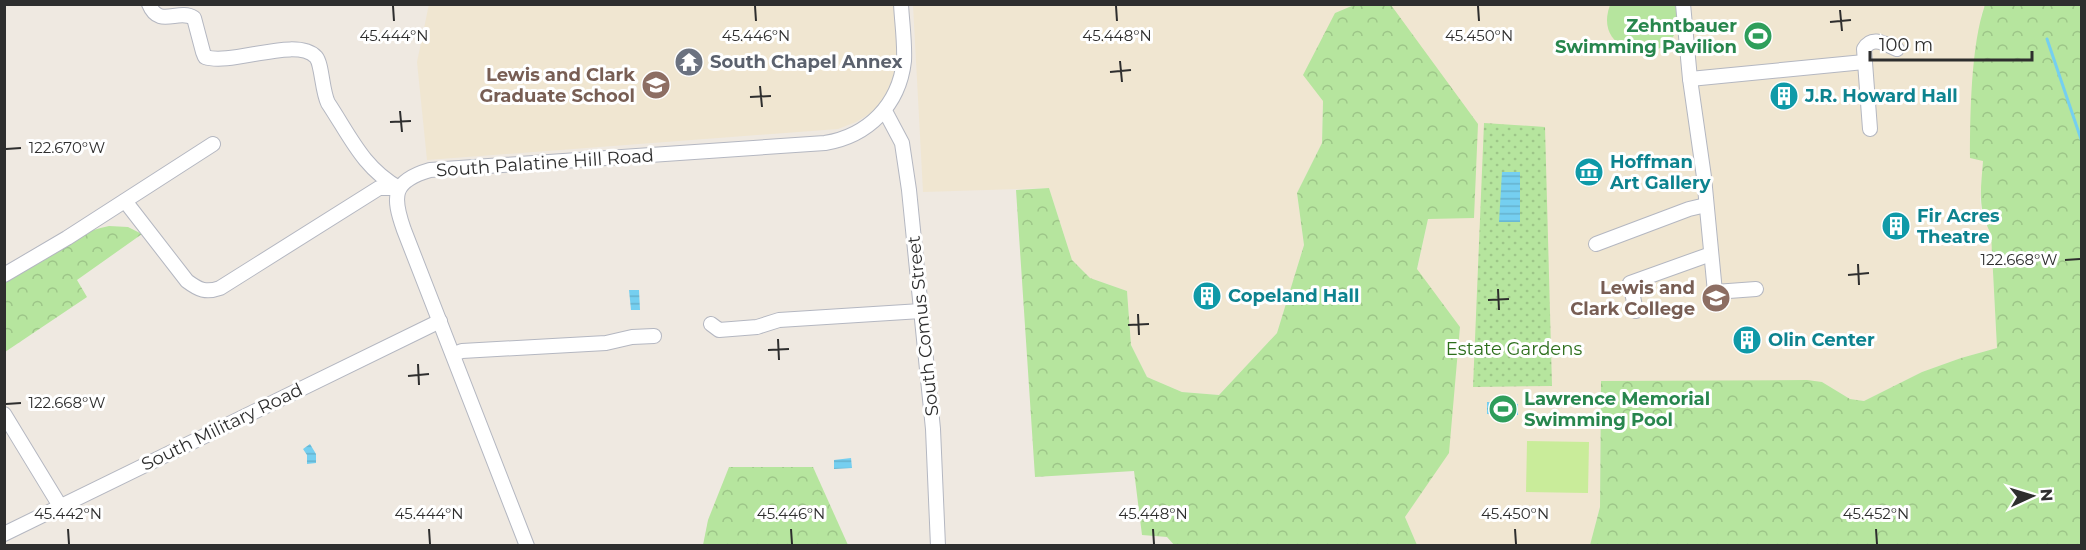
<svg xmlns="http://www.w3.org/2000/svg" width="2086" height="550" viewBox="0 0 2086 550" font-family="Montserrat,sans-serif">
  <style>
    .education { fill: #f0e6d1 }
    .grass { fill: #b6e59e }
    .forest { fill: url(#forest-crowns) }
    .garden { fill: url(#garden-dots) }
    .pitch { fill: #c9ec9a }
    .water { fill: url(#water-rules) }
    .lines { fill: none; stroke-linecap: round; stroke-linejoin: round }
    .stream { stroke: #75cff0; stroke-width: 3 }
    .minor-casing { stroke: #b4b7c1; stroke-width: 16 }
    .minor { stroke: #fff; stroke-width: 14 }
    .ticks { fill: none; stroke: #2e2e2e; stroke-width: 2 }
    .labels { text-anchor: middle; stroke-width: 6; stroke-linejoin: round; paint-order: stroke }
    .leisure-label { font-size: 18px; font-weight: bold; fill: #27864d; stroke: #fff; text-anchor: end }
    .worship-label { font-size: 18px; font-weight: bold; fill: #5b616d; stroke: #fff; text-anchor: start }
    .education-label { font-size: 18px; font-weight: bold; fill: #785e54; stroke: #fff; text-anchor: end }
    .culture-label { font-size: 18px; font-weight: bold; fill: #0d838f; stroke: #fff; text-anchor: start }
    .street-label { font-size: 18px; fill: #2e2e2e; stroke: #fff }
    .park-label { font-size: 18px; fill: #2c6e1b; stroke: #fff }
    .ticks-label { font-size: 15px; text-anchor: middle; fill: #2e2e2e; stroke: #fff; stroke-width: 6; stroke-linejoin: round; paint-order: stroke }
  </style>
  <defs>
    <pattern id="forest-crowns" width="20" height="18" patternUnits="userSpaceOnUse" patternTransform="scale(1.5)"><rect width="20" height="18" fill="#b6e59e"/><path d="M2 6a3 3 0 1 1 6 0M12 15a3 3 0 1 1 6 0" fill="none" stroke="#9dc588"/></pattern>
    <pattern id="garden-dots" width="8" height="8" patternUnits="userSpaceOnUse" patternTransform="scale(1.5)"><rect width="8" height="8" fill="#b6e59e"/><path d="M2 2h.1M6 6h.1" fill="none" stroke="#9dc588" stroke-width="1.8" stroke-linecap="round"/></pattern>
    <pattern id="water-rules" width="6" height="5" patternUnits="userSpaceOnUse" patternTransform="scale(1.5)"><rect width="6" height="5" fill="#75cff0"/><path d="M0 2.5h6" fill="none" stroke="#66b2ce"/></pattern>
  </defs>
  <rect width="100%" height="100%" fill="#efe9e1"/>
  <g class="education">
    <path d="M429,4L894,5L897,57L895,76L889,93L876,110L856,122L838,129L427,160L417,62Z"/>
    <path d="M913,5H1354L1335,13L1323,100L1322,143L1297,193L1304,245L1277,333L1219,395L1182,392L1147,377L1131,345L1127,291L1090,278L1072,260L1049,188L923,192Z"/>
    <path d="M1391,5H1985L1981,16L1970,158L1983,160L1980,201L1983,220L1991,234L1997,348L1961,358L1922,372L1864,401L1850,399L1822,382L1601,381L1600,507L1590,545H1417L1405,517L1448,453L1460,327L1417,270L1428,219Z"/>
  </g>
  <path class="grass" d="M1610,5H1675C1695,70 1588,64 1610,5Z"/>
  <g class="forest">
    <path d="M1354,5H1391L1478,124L1474,218L1428,219L1417,269L1460,327L1449,453L1405,517L1417,545L1175,546L1167,537L1142,535L1134,471L1035,477L1016,190L1049,188L1072,260L1090,278L1127,291L1131,345L1147,377L1182,392L1219,395L1277,333L1304,245L1297,193L1322,143L1323,101L1303,75L1335,13Z"/>
    <path d="M1985,5H2081V545H1590L1600,507L1601,381L1807,380L1822,382L1850,399L1864,401L1922,372L1961,358L1997,348L1991,234C1977,208 1981,189 1983,161L1970,158C1970,115 1971,44 1985,5Z"/>
    <path d="M109,226L128,227L142,234L77,280L87,297L5,352L4,281C37,261 72,233 109,226Z"/>
    <path d="M729,467H813L848,545H703L708,520Z"/>
  </g>
  <path class="garden" d="M1484,123L1545,127L1552,386L1473,387Z"/>
  <path class="pitch" d="M1527,441L1589,442L1588,493L1526,492Z"/>
  <g class="water">
    <path d="M1502,172H1520V222H1499Z"/>
    <path d="M629,290H639L640,310H631Z"/>
    <path d="M1487,402L1518,404V415L1487,414Z"/>
    <path d="M310,444L316,454V463L307,464V455L303,449Z"/>
    <path d="M851,458L852,468L834,469V460Z"/>
  </g>
  <g class="lines">
    <path class="stream" d="M2047,39L2082,142"/>
    <g class="minor-casing">
      <g id="minor">
        <path d="M149,4C159,29 178,8 194,18L203,52L205,57C232,66 296,36 316,57C322,64 322,91 328,103C350,136 363,168 399,188"/>
        <path d="M1683,4L1690,79L1704,177L1715,292L1756,289"/>
        <path d="M1690,79L1864,62"/>
        <path d="M885,111L902,143L909,190L933,429L938,546"/>
        <path d="M1870,129L1864,49C1872,35 1885,44 1897,49"/>
        <path d="M125,201L187,281C199,290 206,293 220,288L379,188H397"/>
        <path d="M1596,244L1689,209L1706,205"/>
        <path d="M4,275L67,238L213,144"/>
        <path d="M1636,311L1630,283L1711,254"/>
        <path d="M711,324L719,330L757,327L779,320L921,311"/>
        <path d="M454,354L462,351L606,343L632,337L654,336"/>
        <path d="M4,414L60,506"/>
        <path d="M4,534L440,321"/>
        <path d="M527,546L404,230C392,196 392,181 430,170L825,143C868,136 899,105 904,61C905,43 902,23 901,4"/>
      </g>
    </g>
    <use href="#minor" class="minor"/>
  </g>
  <path class="ticks" d="M393,6L394,21M755,6L756,21M1116,6L1117,21M1478,6L1479,21M1840,10L1842,31M1830,22L1851,20M1120,61L1122,82M1110,72L1131,70M760,86L762,107M750,97L771,96M400,111L402,132M390,122L411,121M6,149L21,148M2065,260L2080,259M1858,264L1859,285M1848,275L1869,273M1498,289L1499,310M1488,300L1509,299M1138,314L1139,335M1128,325L1149,324M778,339L779,360M768,350L789,349M418,364L419,385M408,376L429,374M6,404L21,403M68,529L69,544M429,529L430,544M791,529L792,544M1153,529L1154,544M1515,529L1516,544M1876,529L1877,544"/>
  <defs>
    <g id="stadium-disc" transform="scale(1.5)"><circle r="9.5" fill="#2e9e5b" stroke="#fff"/><path d="M0-5a6.5 5 0 1 0 0 10a6.5 5 0 1 0 0-10ZM-3.5-1.8h7v3.6h-7Z" fill="#fff"/></g>
    <g id="temple-disc" transform="scale(1.5)"><circle r="9.5" fill="#6b7280" stroke="#fff"/><path d="M0-6L5-2H3V0L6.5 2.5H4V6H1.5V3h-3V6H-4V2.5H-6.5L-3 0V-2H-5Z" fill="#fff"/></g>
    <g id="university-disc" transform="scale(1.5)"><circle r="9.5" fill="#8d6e63" stroke="#fff"/><path d="M0-5L7-2L0 1L-7-2ZM-4 1L0 2.5L4 1V4Q0 6-4 4Z" fill="#fff"/></g>
    <g id="building-disc" transform="scale(1.5)"><circle r="9.5" fill="#0f9aa8" stroke="#fff"/><path d="M-4-6H4V6H1V3H-1V6H-4ZM-2.5-4.3h1.7v1.8h-1.7ZM.8-4.3h1.7v1.8H.8ZM-2.5-1h1.7V.8h-1.7ZM.8-1h1.7V.8H.8Z" fill="#fff"/></g>
    <g id="museum-disc" transform="scale(1.5)"><circle r="9.5" fill="#0f9aa8" stroke="#fff"/><path d="M0-6L6-3V-2H-6V-3ZM-5-1h2V3h-2ZM-1-1h2V3h-2ZM3-1h2V3H3ZM-6 4H6V6H-6Z" fill="#fff"/></g>
  </defs>
  <g fill-rule="evenodd">
    <use href="#stadium-disc" x="1758" y="36"/>
    <use href="#temple-disc" x="689" y="62"/>
    <use href="#university-disc" x="656" y="85"/>
    <use href="#building-disc" x="1784" y="96"/>
    <use href="#museum-disc" x="1589" y="172"/>
    <use href="#building-disc" x="1896" y="226"/>
    <use href="#building-disc" x="1207" y="296"/>
    <use href="#university-disc" x="1716" y="298"/>
    <use href="#building-disc" x="1747" y="340"/>
    <use href="#stadium-disc" x="1503" y="409"/>
  </g>
  <g class="labels">
    <g class="leisure-label">
      <text x="1737" y="32">Zehntbauer<tspan x="1737" dy="21">Swimming Pavilion</tspan></text>
      <text x="1524" y="405" text-anchor="start">Lawrence Memorial<tspan x="1524" dy="21">Swimming Pool</tspan></text>
    </g>
    <g class="worship-label">
      <text x="710" y="68">South Chapel Annex</text>
    </g>
    <g class="education-label">
      <text x="635" y="81">Lewis and Clark<tspan x="635" dy="21">Graduate School</tspan></text>
      <text x="1695" y="294">Lewis and<tspan x="1695" dy="21">Clark College</tspan></text>
    </g>
    <g class="culture-label">
      <text x="1805" y="102">J.R. Howard Hall</text>
      <text x="1610" y="168">Hoffman<tspan x="1610" dy="21">Art Gallery</tspan></text>
      <text x="1917" y="222">Fir Acres<tspan x="1917" dy="21">Theatre</tspan></text>
      <text x="1228" y="302">Copeland Hall</text>
      <text x="1768" y="346">Olin Center</text>
    </g>
    <g class="street-label">
      <text transform="translate(545 163) rotate(-4)" y="6">South Palatine Hill Road</text>
      <text transform="translate(923 326) rotate(-96)" y="6">South Comus Street</text>
      <text transform="translate(222 427) rotate(-26)" y="6">South Military Road</text>
    </g>
    <g class="park-label">
      <text x="1514" y="355">Estate Gardens</text>
    </g>
  </g>
  <g class="ticks-label">
    <text x="394" y="41">45.444°N</text>
    <text x="756" y="41">45.446°N</text>
    <text x="1117" y="41">45.448°N</text>
    <text x="1479" y="41">45.450°N</text>
    <text x="67" y="153">122.670°W</text>
    <text x="2019" y="265">122.668°W</text>
    <text x="67" y="408">122.668°W</text>
    <text x="68" y="519">45.442°N</text>
    <text x="429" y="519">45.444°N</text>
    <text x="791" y="519">45.446°N</text>
    <text x="1153" y="519">45.448°N</text>
    <text x="1515" y="519">45.450°N</text>
    <text x="1876" y="519">45.452°N</text>
  </g>
  <rect width="2086" height="550" fill="none" stroke="#2e2e2e" stroke-width="12"/>
  <g transform="translate(2032 496) rotate(86)" stroke="#ffffff" stroke-width="4.5" paint-order="stroke">
  <path d="M0-4.5L10 22L0 15L-10 22Z" fill="#2e2e2e"/>
  <text y="-9" font-size="16" font-weight="bold" text-anchor="middle" fill="#2e2e2e">N</text>
  </g>
  <path d="M1870 51v9h162v-9" fill="none" stroke="#2e2e2e" stroke-width="3"/>
  <text x="1879" y="51" font-size="18" fill="#2e2e2e" stroke="#ffffff" stroke-width="4.5" paint-order="stroke">100 m</text>
</svg>
